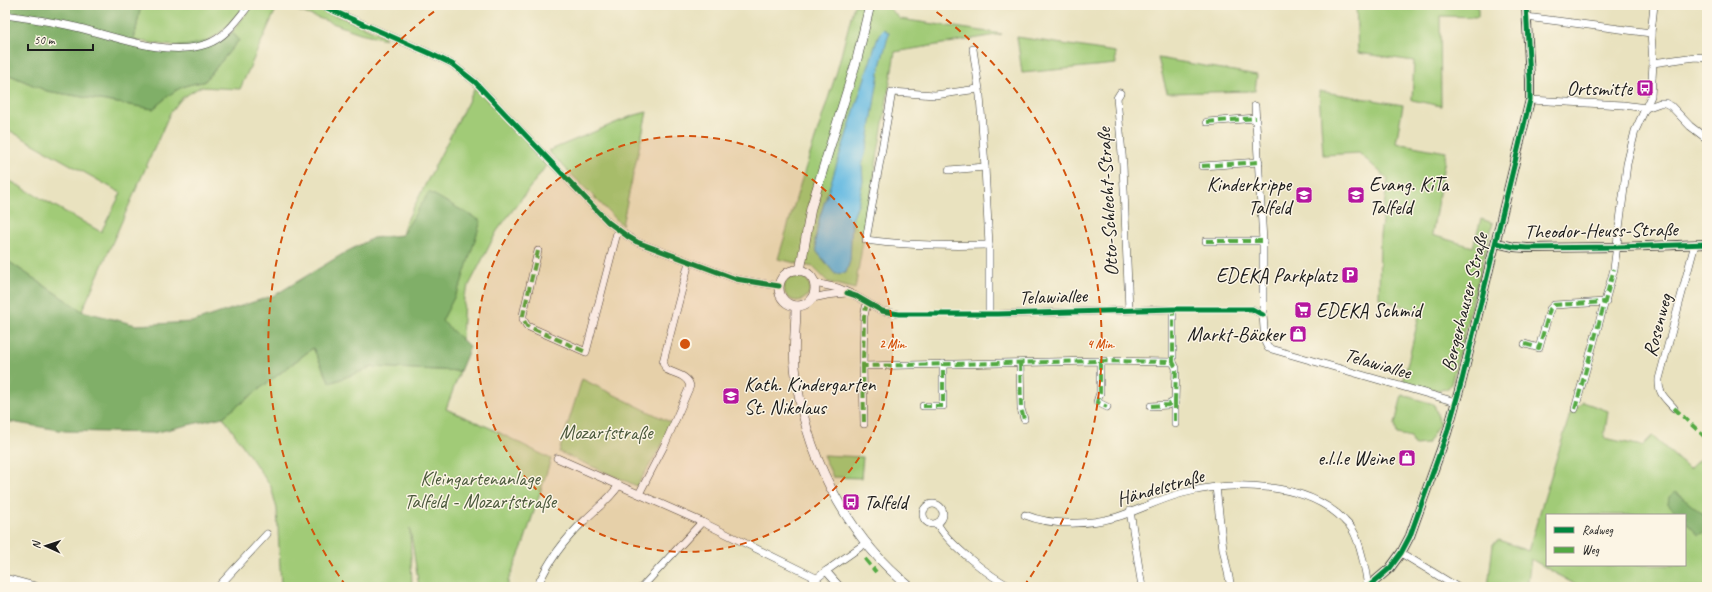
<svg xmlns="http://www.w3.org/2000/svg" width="1712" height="592" viewBox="0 0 1712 592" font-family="Caveat,sans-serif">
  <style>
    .green { fill: #a1cb77; stroke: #5e744a; fill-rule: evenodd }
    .forest { fill: #80af68; stroke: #4e6642 }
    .water { fill: #65bae2; stroke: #406b7f }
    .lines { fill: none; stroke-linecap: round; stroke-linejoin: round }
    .minor-casing { stroke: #3b3a34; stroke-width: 8 }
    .tertiary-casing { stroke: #3b3a34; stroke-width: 10 }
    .secondary-casing { stroke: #3b3a34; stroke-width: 10 }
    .minor { stroke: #fff; stroke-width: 7 }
    .tertiary { stroke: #fff; stroke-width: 8 }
    .secondary { stroke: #fff; stroke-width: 9 }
    .quiet { stroke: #52a943; stroke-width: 4; stroke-dasharray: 8 4; stroke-linecap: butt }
    .cycleway-casing { stroke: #fcf5e5; stroke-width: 8 }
    .cycleway { stroke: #00873e; stroke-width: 5 }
    .ring { fill: none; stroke: #d4530e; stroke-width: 2; stroke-dasharray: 7 5 }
    .labels { text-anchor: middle; stroke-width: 3; stroke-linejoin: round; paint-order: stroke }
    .poi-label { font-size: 20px; fill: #1c1c1c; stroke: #fcf5e5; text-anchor: end }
    .street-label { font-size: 20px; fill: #1c1c1c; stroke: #fcf5e5 }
    .park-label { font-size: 20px; fill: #4b593c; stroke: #fcf5e5 }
    .centre { fill: #d4530e; stroke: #fcf5e5; stroke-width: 2 }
    .ring-label { font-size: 12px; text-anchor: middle; font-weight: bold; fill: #d4530e; stroke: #fcf5e5; stroke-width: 3; stroke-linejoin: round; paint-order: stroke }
  </style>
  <rect width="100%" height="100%" fill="#fcf5e5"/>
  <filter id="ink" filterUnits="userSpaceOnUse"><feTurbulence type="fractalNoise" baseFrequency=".025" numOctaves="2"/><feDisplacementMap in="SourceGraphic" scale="8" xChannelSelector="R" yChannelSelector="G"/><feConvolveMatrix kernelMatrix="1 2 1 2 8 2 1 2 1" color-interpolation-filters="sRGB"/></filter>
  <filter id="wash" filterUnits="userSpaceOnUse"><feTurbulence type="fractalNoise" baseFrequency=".012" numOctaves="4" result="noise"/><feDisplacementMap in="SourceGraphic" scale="16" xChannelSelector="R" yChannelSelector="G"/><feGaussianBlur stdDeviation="0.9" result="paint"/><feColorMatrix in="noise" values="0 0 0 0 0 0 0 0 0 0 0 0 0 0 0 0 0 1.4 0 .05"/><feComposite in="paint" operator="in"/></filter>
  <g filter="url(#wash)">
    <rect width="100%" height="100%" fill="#e9e2bf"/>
    <g class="green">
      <path d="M141,5H239L242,11C206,54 185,49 134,40Z"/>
      <path d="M253,5H278L240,89L200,87L182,98L170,113L82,311L5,259V178L101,232L121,193L5,128V73L47,91L153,109C173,92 178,85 204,82L239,40L232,32Z"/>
      <path d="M282,5H313L383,35L386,39L360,33Z"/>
      <path d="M854,5H886L900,19L1002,34L895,52L855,289L828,282L813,267L778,259L800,185L837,71Z"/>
      <path d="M1356,5H1478V17L1440,16L1441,106L1412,100L1414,61L1358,53Z"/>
      <path d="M1017,37L1115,52L1116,64L1022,73Z"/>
      <path d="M1158,58L1257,75L1255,91L1167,93Z"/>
      <path d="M475,88L541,154L546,166L497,231L464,295L462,341L441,321L461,284L402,235L405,224Z"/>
      <path d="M1319,91L1403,105L1396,143L1446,152L1432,235L1473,247L1481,219L1493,223L1451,384L1447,389L1438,390L1403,383L1420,312L1379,298L1380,235L1388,179L1359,153L1323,155Z"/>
      <path d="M647,112L622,225L548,151L632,116Z"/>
      <circle cx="797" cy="288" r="13"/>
      <path d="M313,348L330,383L373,367L460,371L446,409L490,428L551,459L523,545L508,581V587H419L410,528L412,587H281L277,509L271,487L223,417Z"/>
      <path d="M582,379L672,423L662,445L637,486L559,452Z"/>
      <path d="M1402,395L1434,404L1440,423L1427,444L1414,445L1411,437L1397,434L1395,424Z"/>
      <path d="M1583,402L1608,411L1604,438L1642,446L1652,436L1689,469L1707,452V587H1579L1531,559L1527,587H1488L1493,544L1499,540L1528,551L1570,414ZM1547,515H1685V565H1547Z"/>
      <path d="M823,455L863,457L861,478L833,477Z"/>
    </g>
    <g class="forest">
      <path d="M5,5H141L133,45L165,50L224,38L232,32L239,40L204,82C178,85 173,92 153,109L47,91L5,73Z"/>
      <path d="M429,192L481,221L461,284L442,321L470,347L460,371L373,367L330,383L313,348L223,417L153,433L65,431L5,421V259L82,311L136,325L192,322L275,295L346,252L373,238L402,235Z"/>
      <path d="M1675,492L1705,516L1707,515V531L1698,535L1685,521V515H1679L1668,504L1669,497Z"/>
    </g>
    <path class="water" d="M884,29L889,33L880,66L868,142L862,165L863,181L858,205L852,220L850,261L846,273L835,274L817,252L815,241L820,216L879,34Z"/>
  </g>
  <g filter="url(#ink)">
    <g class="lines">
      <g class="minor-casing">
        <g id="minor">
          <path d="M320,5L429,53L452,64L475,82L608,222L627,236L637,242L736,279L779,286"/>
          <path d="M5,15C27,18 49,21 71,26C112,35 166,58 207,44C225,38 238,19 249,5"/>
          <path d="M1526,17L1651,33"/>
          <path d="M973,49L980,96L985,167L989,245V314"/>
          <path d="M1653,63L1695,57L1707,58"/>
          <path d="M978,89L935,95L892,92L866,240C907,246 948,246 989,245"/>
          <path d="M1120,93L1117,98L1123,165L1129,310"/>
          <path d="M1530,100L1623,105L1646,108L1660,103H1665L1671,106L1690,126L1707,139"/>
          <path d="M1255,106L1263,241V315L1265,342L1268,348L1456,402"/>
          <path d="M1207,122L1256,118"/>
          <path d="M1202,166L1259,162"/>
          <path d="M949,170L985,167"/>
          <path d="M1206,241H1263"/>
          <path d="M538,251L523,315V319L527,326L586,352L618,229"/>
          <path d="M815,283L838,288L856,296L882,311L899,314H998L1173,309H1252L1263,315"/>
          <path d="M813,298L827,295L846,293"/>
          <path d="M867,303L864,316L863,366L1096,361L1173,362V309"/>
          <path d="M1525,344L1539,348L1550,309L1554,305L1606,302"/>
          <path d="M1100,362V393L1097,402L1107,407"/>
          <path d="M1020,363L1021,409L1024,419"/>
          <path d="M863,366L864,424"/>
          <path d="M1175,401V424"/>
          <path d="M923,406H943V364"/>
          <path d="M1151,406L1168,405L1175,401L1176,368L1173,362"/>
          <path d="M1674,408C1665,398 1658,394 1659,379L1695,244"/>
          <path d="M1575,409L1614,269L1627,164L1635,131L1651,96L1653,63L1651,33L1654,5"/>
          <path d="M557,458L702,522L816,578"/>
          <path d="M1216,487L1223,549L1231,587"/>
          <path d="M639,494L665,444L690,386C688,375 674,374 666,369L663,362L689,262"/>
          <circle cx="933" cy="514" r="10"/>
          <path d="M1130,511L1142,587"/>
          <path d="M1025,515C1052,526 1089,525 1117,517C1139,510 1160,499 1183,493C1232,481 1306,481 1344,520C1346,523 1350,525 1352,529C1360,541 1366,572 1368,587"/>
          <path d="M937,523C947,543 990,577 1011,587"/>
          <path d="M1401,553L1457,587"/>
          <path d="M826,571L840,587"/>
          <path d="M218,587L267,534"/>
          <path d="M537,587C548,562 565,539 585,520C597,508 610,499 619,485"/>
          <path d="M642,587L702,522"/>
          <path d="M806,587L826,571L866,543"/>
        </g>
      </g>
      <g class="tertiary-casing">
        <g id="tertiary">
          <path d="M1496,243L1514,247L1527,248L1618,247L1707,244"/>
          <path d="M1368,587L1390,568L1401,553L1410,536L1447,433L1462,380L1530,100V79L1526,5"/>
        </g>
      </g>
      <g class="secondary-casing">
        <g id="secondary">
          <circle cx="797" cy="288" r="18"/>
          <path d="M800,271L811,208L857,59L870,5"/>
          <path d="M796,306C796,327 793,347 795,367C803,450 845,535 910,587"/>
          <path d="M5,579L35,587"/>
        </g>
      </g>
      <use href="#minor" class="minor"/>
      <use href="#tertiary" class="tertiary"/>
      <use href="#secondary" class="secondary"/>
      <g class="quiet">
        <path d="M243,5L246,9"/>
        <path d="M1207,122L1256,118"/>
        <path d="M1202,166L1259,162"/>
        <path d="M1206,241H1263"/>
        <path d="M538,251L523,315V319L527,326L586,352"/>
        <path d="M867,303L864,316L863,366L1096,361L1173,362V309"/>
        <path d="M1525,344L1539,348L1550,309L1554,305L1606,302"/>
        <path d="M1100,362V393L1097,402L1107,407"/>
        <path d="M1020,363L1021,409L1024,419"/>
        <path d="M863,366L864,424"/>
        <path d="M1175,401V424"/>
        <path d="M923,406H943V364"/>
        <path d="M1151,406L1168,405L1175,401L1176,368L1173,362"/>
        <path d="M1674,408L1707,439"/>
        <path d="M1575,409L1614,269"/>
        <path d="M865,559L876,572"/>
      </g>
      <g class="cycleway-casing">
        <g id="cycleway">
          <path d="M320,5L429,53L452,64L475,82L608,222L627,236L637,242L736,279L779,286"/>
          <path d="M1496,243L1514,247L1527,248L1618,247L1707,244"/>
          <path d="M847,293L856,296L882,311L899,314H998L1173,309H1252L1263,315"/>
          <path d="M1368,587L1390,568L1401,553L1410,536L1447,433L1462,380L1530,100V79L1526,5"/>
        </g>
      </g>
      <use href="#cycleway" class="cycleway"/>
    </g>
  </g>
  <circle cx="685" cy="344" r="208" fill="#d4530e" fill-opacity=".12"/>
  <g class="ring">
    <circle cx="685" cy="344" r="208"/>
    <path d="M346 586A416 416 0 0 1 443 5M927 5A416 416 0 0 1 1024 586"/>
  </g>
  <defs>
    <g id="bus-square" transform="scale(0.9)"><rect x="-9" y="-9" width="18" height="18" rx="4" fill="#b5179e" stroke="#fcf5e5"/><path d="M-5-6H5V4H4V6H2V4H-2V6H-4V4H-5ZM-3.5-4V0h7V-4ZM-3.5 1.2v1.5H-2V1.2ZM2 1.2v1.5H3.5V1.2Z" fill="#fff"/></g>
    <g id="school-square" transform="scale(0.9)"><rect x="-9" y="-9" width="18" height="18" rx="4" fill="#b5179e" stroke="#fcf5e5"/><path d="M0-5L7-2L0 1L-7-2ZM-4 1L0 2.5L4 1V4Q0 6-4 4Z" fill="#fff"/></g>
    <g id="parking-square" transform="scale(0.9)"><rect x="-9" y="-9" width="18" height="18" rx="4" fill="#b5179e" stroke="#fcf5e5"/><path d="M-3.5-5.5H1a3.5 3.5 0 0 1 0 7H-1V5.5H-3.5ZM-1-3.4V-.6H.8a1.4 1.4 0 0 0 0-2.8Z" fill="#fff"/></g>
    <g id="supermarket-square" transform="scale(0.9)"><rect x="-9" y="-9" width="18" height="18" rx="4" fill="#b5179e" stroke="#fcf5e5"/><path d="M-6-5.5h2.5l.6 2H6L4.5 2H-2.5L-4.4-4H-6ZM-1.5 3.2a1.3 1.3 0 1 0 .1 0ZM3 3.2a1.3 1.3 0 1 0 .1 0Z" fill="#fff"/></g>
    <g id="shop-square" transform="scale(0.9)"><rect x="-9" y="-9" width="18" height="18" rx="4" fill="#b5179e" stroke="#fcf5e5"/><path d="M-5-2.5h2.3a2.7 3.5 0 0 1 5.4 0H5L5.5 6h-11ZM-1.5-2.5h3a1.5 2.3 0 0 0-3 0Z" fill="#fff"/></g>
  </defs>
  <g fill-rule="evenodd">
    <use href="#bus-square" x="1645" y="88"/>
    <use href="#school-square" x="1304" y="195"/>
    <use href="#school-square" x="1356" y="195"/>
    <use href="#parking-square" x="1350" y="275"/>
    <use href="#supermarket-square" x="1303" y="310"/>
    <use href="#shop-square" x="1298" y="334"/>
    <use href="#school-square" x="731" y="396"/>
    <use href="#shop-square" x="1407" y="458"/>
    <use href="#bus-square" x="851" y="502"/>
  </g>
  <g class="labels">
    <g class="poi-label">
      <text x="1632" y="95">Ortsmitte</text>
      <text x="1291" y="191">Kinderkrippe<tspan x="1291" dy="23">Talfeld</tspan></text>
      <text x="1369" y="191" text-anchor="start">Evang. KiTa<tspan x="1369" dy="23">Talfeld</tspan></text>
      <text x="1337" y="282">EDEKA Parkplatz</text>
      <text x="1316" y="317" text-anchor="start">EDEKA Schmid</text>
      <text x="1285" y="341">Markt-Bäcker</text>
      <text x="744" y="391" text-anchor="start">Kath. Kindergarten<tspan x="744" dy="23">St. Nikolaus</tspan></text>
      <text x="1394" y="465">e.l.l.e Weine</text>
      <text x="864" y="509" text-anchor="start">Talfeld</text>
    </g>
    <g class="street-label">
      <text transform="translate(1107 202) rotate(-93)" y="7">Otto-Schlecht-Straße</text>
      <text transform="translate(1601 230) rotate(-1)" y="7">Theodor-Heuss-Straße</text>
      <text transform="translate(1053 296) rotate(-2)" y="7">Telawiallee</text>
      <text transform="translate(1464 302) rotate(-76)" y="7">Bergerhauser Straße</text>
      <text transform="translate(1657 325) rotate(-75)" y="7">Rosenweg</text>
      <text transform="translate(1378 363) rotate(16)" y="7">Telawiallee</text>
      <text transform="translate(1160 487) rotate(-16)" y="7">Händelstraße</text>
    </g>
    <g class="park-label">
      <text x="606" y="439">Mozartstraße</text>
      <text x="480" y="485">Kleingartenanlage<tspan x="480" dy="23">Talfeld - Mozartstraße</tspan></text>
    </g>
  </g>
  <circle cx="685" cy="344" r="6" class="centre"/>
  <g class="ring-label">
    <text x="893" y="348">2 Min.</text>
    <text x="1101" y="348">4 Min.</text>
  </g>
  <rect width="1712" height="592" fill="none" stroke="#fcf5e5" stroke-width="20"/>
  <rect x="1546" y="514" width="140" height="52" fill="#fcf5e5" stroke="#a29e95"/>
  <rect x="1554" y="527" width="20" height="6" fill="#00873e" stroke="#a29e95"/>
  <text x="1582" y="534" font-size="12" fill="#1c1c1c">Radweg</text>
  <rect x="1554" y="547" width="20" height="6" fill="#52a943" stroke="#a29e95"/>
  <text x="1582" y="554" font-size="12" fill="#1c1c1c">Weg</text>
  <g transform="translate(46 546) rotate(273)" stroke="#fcf5e5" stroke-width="3" paint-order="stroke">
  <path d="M0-3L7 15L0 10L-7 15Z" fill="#1c1c1c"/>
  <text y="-6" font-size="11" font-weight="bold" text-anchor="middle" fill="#1c1c1c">N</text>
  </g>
  <path d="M28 44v6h65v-6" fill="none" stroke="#1c1c1c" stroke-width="2"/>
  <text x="34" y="44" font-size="12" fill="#1c1c1c" stroke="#fcf5e5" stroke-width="3" paint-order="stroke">50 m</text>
</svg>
